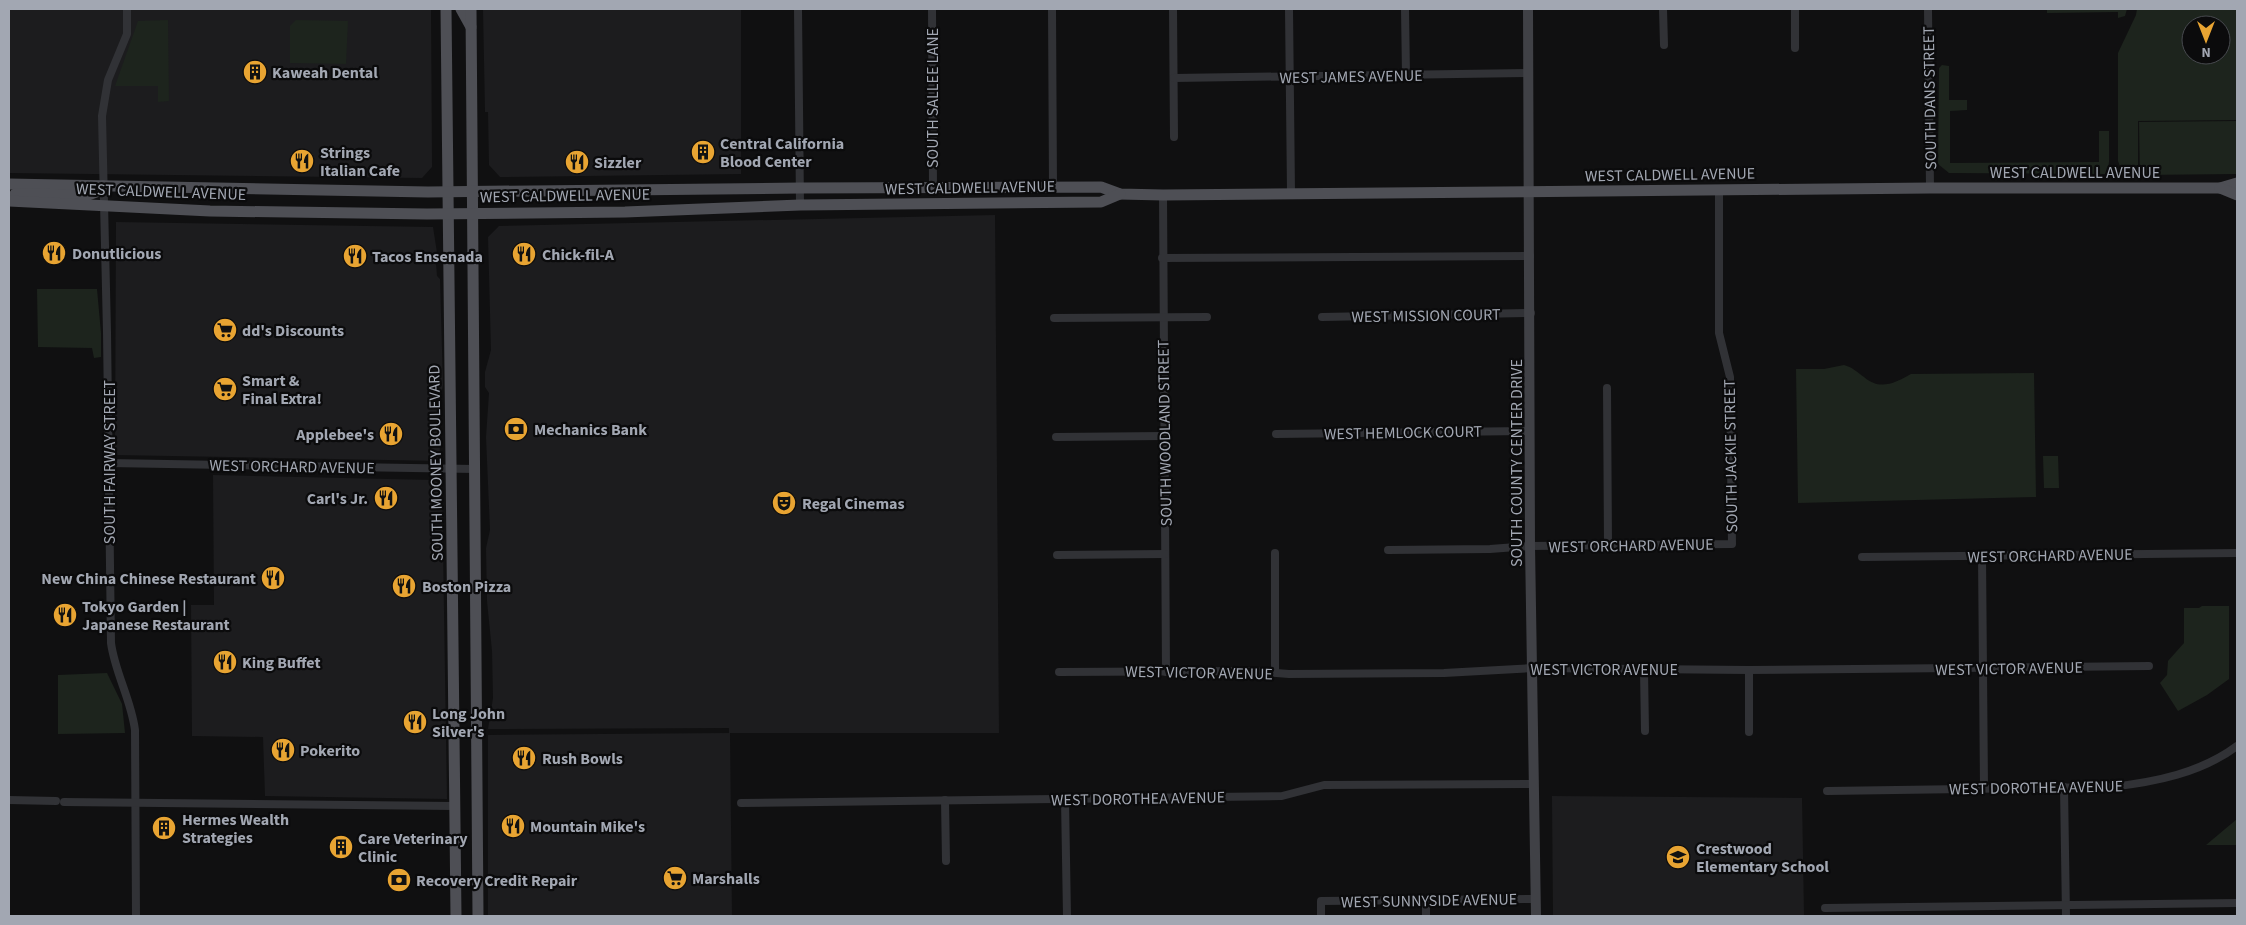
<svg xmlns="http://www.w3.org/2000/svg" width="2246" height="925" viewBox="0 0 2246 925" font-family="'Source Sans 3',sans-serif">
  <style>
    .built { fill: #1c1c1e }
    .green { fill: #1d241d; fill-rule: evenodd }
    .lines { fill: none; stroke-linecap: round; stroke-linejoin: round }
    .street { stroke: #313236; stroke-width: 8 }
    .secondary { stroke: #404146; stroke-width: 10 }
    .primary { stroke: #4e4f55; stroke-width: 11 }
    .labels { text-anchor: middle; stroke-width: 4.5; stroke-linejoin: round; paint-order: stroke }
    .poi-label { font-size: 16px; font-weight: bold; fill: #a2a7b2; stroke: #0b0b0c; text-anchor: start }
    .street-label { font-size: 16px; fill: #a2a7b2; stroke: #0b0b0c }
  </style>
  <rect width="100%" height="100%" fill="#101011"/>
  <g class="built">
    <path d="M9,9H431L432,167L422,178L9,173Z"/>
    <path d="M483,9H741V174L500,177L489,165L488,112H485Z"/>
    <path d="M995,215L999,733H730L732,916H488V735L729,733V728L488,729L493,698L492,651L487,601L486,548L490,530L486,437L489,393L485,387V372L491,350L488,237L499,226Z"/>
    <path d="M116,222L433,227L438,259L436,263L437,276L440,279L443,385L439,405L440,461L115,455Z"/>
    <path d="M213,475L434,480L442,486L447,799L265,796L263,737L192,736L191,605H214Z"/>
    <path d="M1552,796L1802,798L1804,916H1553Z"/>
  </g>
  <g class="green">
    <path d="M2047,9H2127L2125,16L2118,18V12L2047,13Z"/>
    <path d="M2137,9H2237V120L2138,121V165L2121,169L2118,161V53L2136,15ZM2191,25H2221V55H2191Z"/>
    <path d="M168,20L169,101L158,102V86H115L138,21Z"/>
    <path d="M296,20L348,21L346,64L290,63V26Z"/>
    <path d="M1942,65L1949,66V100H1967V110L1950,111V163L2099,162V131H2109V162L2107,174L1949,173L1938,164L1939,68Z"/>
    <path d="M2237,121V174L2140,175L2139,122Z"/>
    <path d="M37,289H97L101,333V357L94,358L92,348L38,347Z"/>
    <path d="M1844,365C1852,367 1857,372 1864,377C1880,391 1895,383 1911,374L2034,373L2036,497L1798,503L1796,369H1824Z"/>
    <path d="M2043,456H2058L2059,488H2044Z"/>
    <path d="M2202,606H2229V679L2207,695L2178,711L2160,683L2167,675L2168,661L2184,643V608H2199Z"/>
    <path d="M107,673L122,704L125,733L58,734V675Z"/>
    <path d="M2237,819V845H2206Z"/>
  </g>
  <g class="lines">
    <g class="street">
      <path d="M127,9V34L108,80L102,116L107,332L111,643C115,673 131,699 135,730L136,916"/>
      <path d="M798,9L800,205"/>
      <path d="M932,9L933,187"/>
      <path d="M1052,9L1053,187"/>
      <path d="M1173,9L1174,137"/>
      <path d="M1289,9L1291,193"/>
      <path d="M1405,9L1406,75"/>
      <path d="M1663,9L1664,45"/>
      <path d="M1795,9V48"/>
      <path d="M1928,9L1930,188"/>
      <path d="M1174,78L1528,73"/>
      <path d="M1163,195L1166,672"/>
      <path d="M1162,258L1530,256"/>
      <path d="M1322,317L1531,313"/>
      <path d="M1054,318L1207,317"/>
      <path d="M1607,388L1608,545"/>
      <path d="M1276,434L1530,431"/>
      <path d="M1056,437L1163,436"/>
      <path d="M109,463L475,469"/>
      <path d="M1388,550L1490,549L1530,546L1732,544L1730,377L1719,333V189"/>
      <path d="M1275,553V672"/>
      <path d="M1057,555L1165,554"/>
      <path d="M1982,555L1984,788"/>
      <path d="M1862,557L2237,553"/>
      <path d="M1644,670L1645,731"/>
      <path d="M1749,670V732"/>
      <path d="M1059,672L1251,671L1289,674L1444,673L1533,668L1749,670L2149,666"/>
      <path d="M2064,787L2066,916"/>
      <path d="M1827,791L2111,787C2155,782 2201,773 2237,746"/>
      <path d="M9,800L56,801"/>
      <path d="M945,800L946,861"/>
      <path d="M1065,800L1067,916"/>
      <path d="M64,802L454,806"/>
      <path d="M741,803L1282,796L1324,785L1534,784"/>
      <path d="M1426,899V916"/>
      <path d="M1825,908L2237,903"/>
      <path d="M1321,916V901L1536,899"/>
    </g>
    <path class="secondary" d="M1528,9L1530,546L1536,916"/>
    <g class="primary">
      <path d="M446,9L456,916"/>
      <path d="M461,9L471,27"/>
      <path d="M471,9L478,916"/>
      <path d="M9,184L428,192L800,188L1101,187L1120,194L1163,195L1930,188H2220L2237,183"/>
      <path d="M2220,188L2237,195"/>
      <path d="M15,194L88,195L96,192L103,186"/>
      <path d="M9,201L210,211L427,214L625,212L800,205L1101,202L1120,194"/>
    </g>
  </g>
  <defs>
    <g id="building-disc" transform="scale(1.25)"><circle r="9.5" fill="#e8a432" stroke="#0b0b0c"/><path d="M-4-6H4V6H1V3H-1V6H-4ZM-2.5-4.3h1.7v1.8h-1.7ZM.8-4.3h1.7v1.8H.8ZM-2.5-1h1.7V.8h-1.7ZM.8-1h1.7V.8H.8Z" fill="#111"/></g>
    <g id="restaurant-disc" transform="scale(1.25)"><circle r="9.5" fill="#e8a432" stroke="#0b0b0c"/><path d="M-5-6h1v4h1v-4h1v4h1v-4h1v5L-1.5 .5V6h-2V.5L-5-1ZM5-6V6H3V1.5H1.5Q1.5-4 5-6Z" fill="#111"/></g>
    <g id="supermarket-disc" transform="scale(1.25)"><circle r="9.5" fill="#e8a432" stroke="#0b0b0c"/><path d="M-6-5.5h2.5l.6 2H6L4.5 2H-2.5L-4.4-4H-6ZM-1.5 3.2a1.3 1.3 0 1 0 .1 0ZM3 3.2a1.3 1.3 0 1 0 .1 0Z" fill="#111"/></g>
    <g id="bank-disc" transform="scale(1.25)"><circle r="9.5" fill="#e8a432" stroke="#0b0b0c"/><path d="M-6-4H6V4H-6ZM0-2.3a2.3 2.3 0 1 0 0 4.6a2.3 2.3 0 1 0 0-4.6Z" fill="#111"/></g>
    <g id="theatre-disc" transform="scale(1.25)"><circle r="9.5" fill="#e8a432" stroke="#0b0b0c"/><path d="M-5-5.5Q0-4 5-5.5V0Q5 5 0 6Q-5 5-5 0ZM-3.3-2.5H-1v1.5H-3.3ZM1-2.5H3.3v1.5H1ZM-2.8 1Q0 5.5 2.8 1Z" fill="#111"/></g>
    <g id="school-disc" transform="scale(1.25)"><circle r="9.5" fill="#e8a432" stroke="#0b0b0c"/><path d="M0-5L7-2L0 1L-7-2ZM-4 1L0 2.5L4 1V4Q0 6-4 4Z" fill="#111"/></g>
  </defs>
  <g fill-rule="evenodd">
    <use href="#building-disc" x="255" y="72"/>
    <use href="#building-disc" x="703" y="152"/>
    <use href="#restaurant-disc" x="302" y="161"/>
    <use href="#restaurant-disc" x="577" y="162"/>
    <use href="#restaurant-disc" x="54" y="253"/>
    <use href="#restaurant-disc" x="524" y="254"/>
    <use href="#restaurant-disc" x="355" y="256"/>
    <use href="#supermarket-disc" x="225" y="330"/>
    <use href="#supermarket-disc" x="225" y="389"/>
    <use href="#bank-disc" x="516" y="429"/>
    <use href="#restaurant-disc" x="391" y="434"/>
    <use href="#restaurant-disc" x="386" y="498"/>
    <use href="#theatre-disc" x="784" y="503"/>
    <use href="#restaurant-disc" x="273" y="578"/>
    <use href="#restaurant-disc" x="404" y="586"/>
    <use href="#restaurant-disc" x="65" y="615"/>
    <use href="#restaurant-disc" x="225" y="662"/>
    <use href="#restaurant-disc" x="415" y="722"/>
    <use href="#restaurant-disc" x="283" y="750"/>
    <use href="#restaurant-disc" x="524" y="758"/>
    <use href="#restaurant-disc" x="513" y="826"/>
    <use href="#building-disc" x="164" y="828"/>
    <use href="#building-disc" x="341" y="847"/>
    <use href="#school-disc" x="1678" y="857"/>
    <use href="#supermarket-disc" x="675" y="878"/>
    <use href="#bank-disc" x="399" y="880"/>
  </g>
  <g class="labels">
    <g class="poi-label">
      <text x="272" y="78">Kaweah Dental</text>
      <text x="720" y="149">Central California<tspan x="720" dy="18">Blood Center</tspan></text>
      <text x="320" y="158">Strings<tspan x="320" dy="18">Italian Cafe</tspan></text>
      <text x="594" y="168">Sizzler</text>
      <text x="72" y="259">Donutlicious</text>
      <text x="542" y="260">Chick-fil-A</text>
      <text x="372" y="262">Tacos Ensenada</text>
      <text x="242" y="336">dd's Discounts</text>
      <text x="242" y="386">Smart &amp;<tspan x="242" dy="18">Final Extra!</tspan></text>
      <text x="534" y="435">Mechanics Bank</text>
      <text x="374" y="440" text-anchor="end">Applebee's</text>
      <text x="368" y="504" text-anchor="end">Carl's Jr.</text>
      <text x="802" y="509">Regal Cinemas</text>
      <text x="256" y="584" text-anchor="end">New China Chinese Restaurant</text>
      <text x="422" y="592">Boston Pizza</text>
      <text x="82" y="612">Tokyo Garden |<tspan x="82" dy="18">Japanese Restaurant</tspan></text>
      <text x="242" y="668">King Buffet</text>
      <text x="432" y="719">Long John<tspan x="432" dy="18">Silver's</tspan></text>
      <text x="300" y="756">Pokerito</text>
      <text x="542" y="764">Rush Bowls</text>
      <text x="182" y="825">Hermes Wealth<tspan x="182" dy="18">Strategies</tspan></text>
      <text x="530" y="832">Mountain Mike's</text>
      <text x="358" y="844">Care Veterinary<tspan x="358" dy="18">Clinic</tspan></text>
      <text x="1696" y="854">Crestwood<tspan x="1696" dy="18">Elementary School</tspan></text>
      <text x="692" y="884">Marshalls</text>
      <text x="416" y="886">Recovery Credit Repair</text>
    </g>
    <g class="street-label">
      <text transform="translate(1351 76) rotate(-1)" y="6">WEST JAMES AVENUE</text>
      <text transform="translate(932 98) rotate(-90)" y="6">SOUTH SALLEE LANE</text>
      <text transform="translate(1929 98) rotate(-91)" y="6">SOUTH DANS STREET</text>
      <text x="2075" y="178">WEST CALDWELL AVENUE</text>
      <text transform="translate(1670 174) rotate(-1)" y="6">WEST CALDWELL AVENUE</text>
      <text transform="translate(970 187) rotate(-1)" y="6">WEST CALDWELL AVENUE</text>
      <text transform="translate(161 191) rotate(2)" y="6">WEST CALDWELL AVENUE</text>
      <text transform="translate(565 195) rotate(-1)" y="6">WEST CALDWELL AVENUE</text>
      <text transform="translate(1426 315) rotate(-1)" y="6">WEST MISSION COURT</text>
      <text transform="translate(1403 432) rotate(-1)" y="6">WEST HEMLOCK COURT</text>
      <text transform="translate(1164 433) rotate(-91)" y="6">SOUTH WOODLAND STREET</text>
      <text transform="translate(1730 456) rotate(-91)" y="6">SOUTH JACKIE STREET</text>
      <text transform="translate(109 462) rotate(-90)" y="6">SOUTH FAIRWAY STREET</text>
      <text transform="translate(435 463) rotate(-91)" y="6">SOUTH MOONEY BOULEVARD</text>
      <text transform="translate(1516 463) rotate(-90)" y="6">SOUTH COUNTY CENTER DRIVE</text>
      <text transform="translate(292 466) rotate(1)" y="6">WEST ORCHARD AVENUE</text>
      <text transform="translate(1631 545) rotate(-1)" y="6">WEST ORCHARD AVENUE</text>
      <text transform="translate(2050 555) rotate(-1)" y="6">WEST ORCHARD AVENUE</text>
      <text transform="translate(2009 668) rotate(-1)" y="6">WEST VICTOR AVENUE</text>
      <text x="1604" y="675">WEST VICTOR AVENUE</text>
      <text transform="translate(1199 672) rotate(1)" y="6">WEST VICTOR AVENUE</text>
      <text transform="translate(2036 787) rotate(-1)" y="6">WEST DOROTHEA AVENUE</text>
      <text transform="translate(1138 798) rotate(-1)" y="6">WEST DOROTHEA AVENUE</text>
      <text transform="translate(1429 900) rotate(-1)" y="6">WEST SUNNYSIDE AVENUE</text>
    </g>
  </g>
  <rect width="2246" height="925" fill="none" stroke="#a2a7b2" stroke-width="20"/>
  <g transform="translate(2206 40) rotate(180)"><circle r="24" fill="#0b0b0c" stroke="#47494e"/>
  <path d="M0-4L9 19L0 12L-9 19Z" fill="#e8a432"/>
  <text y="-8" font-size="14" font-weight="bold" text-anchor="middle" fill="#a2a7b2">N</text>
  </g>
</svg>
